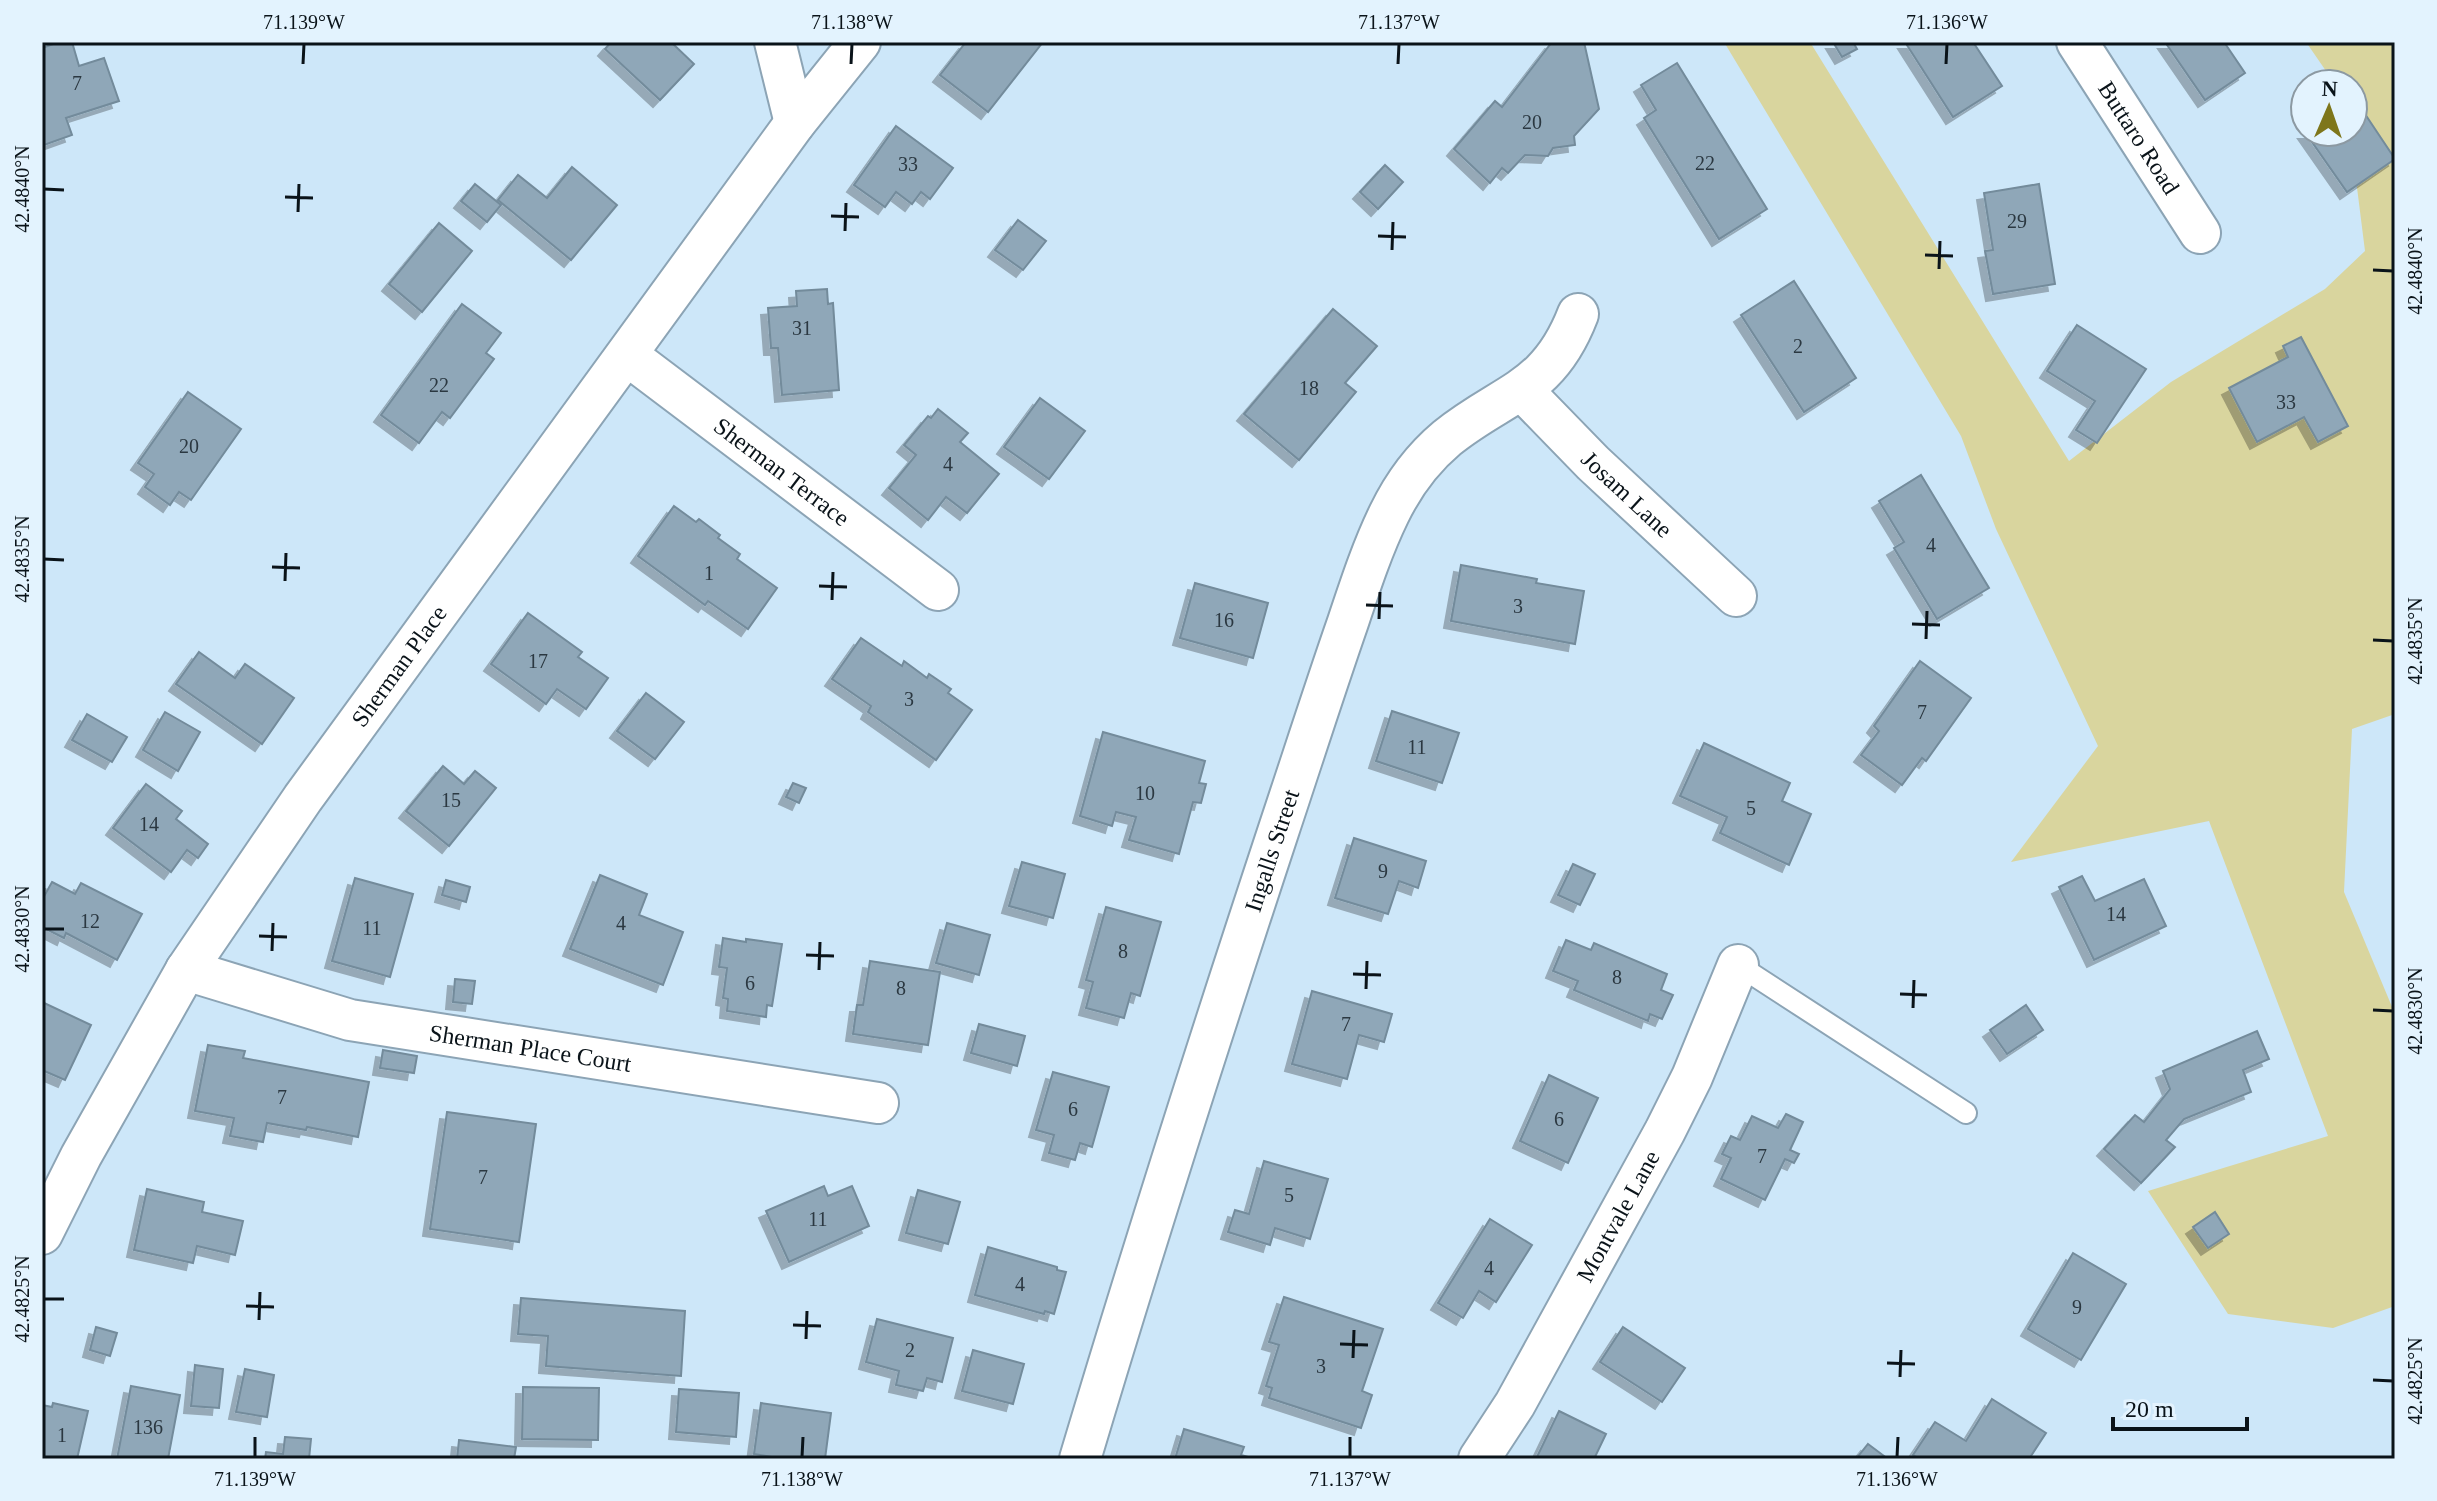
<svg xmlns="http://www.w3.org/2000/svg" width="2437" height="1501" viewBox="0 0 2437 1501" font-family="'Times New Roman',serif">
  <style>
    .green { fill: #d9d59e }
    .building { fill: #8fa7b8; stroke: #738b9b; stroke-width: 2; filter: url(#shadow) }
    .lines { fill: none; stroke-linecap: round; stroke-linejoin: round }
    .lane-casing { stroke: #8ca4b5; stroke-width: 24 }
    .street-casing { stroke: #8ca4b5; stroke-width: 44 }
    .lane { stroke: #fff; stroke-width: 20 }
    .street { stroke: #fff; stroke-width: 40 }
    .ticks { fill: none; stroke: #0a1319; stroke-width: 3 }
    .labels { text-anchor: middle; stroke-width: 7; stroke-linejoin: round; paint-order: stroke }
    .number-label { font-size: 20px; fill: #2b3841 }
    .street-label { font-size: 24px; fill: #0a1319; stroke: #e3f3fe }
    .neatline { fill: none; stroke: #0a1319; stroke-width: 3 }
    .ticks-label { font-size: 20px; text-anchor: middle; fill: #0a1319 }
  </style>
  <defs>
    <filter id="shadow"><feDropShadow dx="-7" dy="7" stdDeviation="0" flood-color="#0004"/></filter>
  </defs>
  <rect width="100%" height="100%" fill="#cde7f9"/>
  <path class="green" d="M1724,42H1810L2069,461L2171,382L2325,289L2365,251L2350,132H2353V84H2335L2306,42H2395V714L2352,729L2344,892L2395,1014V1306L2333,1328L2228,1314L2148,1191L2328,1136L2209,821L2011,862L2098,746L1996,529L1961,436Z"/>
  <g class="building">
    <path d="M59,42H72L79,66L104,58L119,101L66,118L72,135L44,145L42,138V48Z"/>
    <path d="M611,42H671L694,64L660,100L605,49Z"/>
    <path d="M966,42H1043L988,112L940,75Z"/>
    <path d="M1552,42H1584L1599,109L1574,136L1575,145L1553,148L1548,156L1525,155L1508,173L1502,168L1490,183L1454,149L1495,101L1502,107Z"/>
    <path d="M1833,42H1853L1857,49L1842,57Z"/>
    <path d="M1905,42H1973L2002,86L1953,117Z"/>
    <path d="M2165,42H2224L2245,73L2205,100Z"/>
    <path d="M1677,63L1767,209L1719,239L1644,118L1656,110L1641,85Z"/>
    <path d="M2353,96L2395,159L2347,192L2305,132H2353Z"/>
    <path d="M896,126L953,168L930,199L921,192L912,204L896,192L885,207L854,185Z"/>
    <path d="M1385,165L1403,182L1378,209L1360,192Z"/>
    <path d="M572,167L617,205L571,260L498,200L518,175L547,198Z"/>
    <path d="M475,184L501,205L487,222L461,201Z"/>
    <path d="M2039,184L2055,284L1993,294L1985,251L1993,250L1984,193Z"/>
    <path d="M1018,220L1046,241L1023,270L995,250Z"/>
    <path d="M439,223L472,251L422,312L389,284Z"/>
    <path d="M1794,281L1856,378L1804,412L1741,315Z"/>
    <path d="M827,289L828,304L833,303L839,390L782,395L778,348H771L768,308L797,306L796,291Z"/>
    <path d="M462,304L501,333L486,353L494,359L450,418L442,412L419,443L381,415Z"/>
    <path d="M1333,309L1377,346L1345,383L1356,392L1299,460L1244,414Z"/>
    <path d="M2077,325L2146,369L2097,443L2076,430L2095,401L2047,371Z"/>
    <path d="M2301,337L2348,426L2318,442L2304,417L2257,442L2229,388L2288,357L2283,346Z"/>
    <path d="M188,392L241,429L191,500L179,492L170,505L145,487L154,474L138,463Z"/>
    <path d="M1040,398L1085,431L1049,479L1004,447Z"/>
    <path d="M938,409L968,433L960,442L999,474L967,513L946,497L928,520L889,488L916,455L904,445L928,416L931,418Z"/>
    <path d="M1921,475L1989,588L1937,619L1894,548L1904,542L1879,501Z"/>
    <path d="M674,506L696,522L699,519L720,535L718,538L740,554L737,559L777,588L748,629L708,601L705,605L638,556Z"/>
    <path d="M1461,565L1537,579L1536,583L1584,591L1575,644L1451,621Z"/>
    <path d="M1195,583L1268,603L1253,658L1180,638Z"/>
    <path d="M528,613L582,652L578,657L608,678L586,709L557,689L546,704L491,664Z"/>
    <path d="M861,638L902,666L904,661L927,678L929,674L951,689L948,693L972,710L936,760L868,712L871,706L832,679Z"/>
    <path d="M199,652L235,678L245,664L294,698L262,744L176,684Z"/>
    <path d="M1920,661L1971,698L1926,761L1922,758L1902,785L1861,755L1879,731L1874,726Z"/>
    <path d="M646,693L684,722L655,759L617,731Z"/>
    <path d="M1392,711L1459,733L1442,783L1376,761Z"/>
    <path d="M165,712L200,732L178,771L143,750Z"/>
    <path d="M87,714L127,737L112,762L72,740Z"/>
    <path d="M1103,732L1205,761L1199,783L1206,784L1201,803L1193,802L1179,854L1129,840L1136,817L1116,812L1112,826L1080,816Z"/>
    <path d="M1704,743L1790,783L1782,801L1811,814L1789,865L1720,833L1727,817L1680,796Z"/>
    <path d="M443,766L464,784L475,771L496,788L449,846L406,811Z"/>
    <path d="M793,783L806,788L799,803L786,797Z"/>
    <path d="M146,784L182,811L176,819L208,844L198,858L187,850L171,872L113,828Z"/>
    <path d="M1354,838L1426,861L1418,888L1399,881L1388,914L1335,898Z"/>
    <path d="M1022,862L1065,874L1053,918L1009,906Z"/>
    <path d="M1573,864L1595,874L1580,905L1558,895Z"/>
    <path d="M600,875L647,894L639,915L683,932L663,985L570,949Z"/>
    <path d="M2082,876L2095,901L2144,879L2166,926L2094,960L2059,887Z"/>
    <path d="M355,878L413,894L390,977L332,961Z"/>
    <path d="M446,880L470,887L466,902L442,895Z"/>
    <path d="M52,882L75,894L81,883L142,914L117,960L66,933L64,938L42,927V900Z"/>
    <path d="M1106,907L1161,922L1140,996L1131,993L1124,1018L1086,1008L1093,982L1086,980Z"/>
    <path d="M947,923L990,935L979,975L936,963Z"/>
    <path d="M723,938L746,942V939L782,944L772,1006L767,1005L766,1017L727,1011L728,999L723,998L727,968L719,967Z"/>
    <path d="M1566,940L1591,950L1594,943L1667,974L1661,990L1673,995L1662,1019L1650,1014L1648,1021L1574,990L1578,981L1553,971Z"/>
    <path d="M870,961L940,972L928,1045L853,1034L857,1005H863Z"/>
    <path d="M455,979L475,981L472,1004L453,1002Z"/>
    <path d="M1312,991L1392,1014L1384,1042L1359,1035L1347,1079L1292,1064Z"/>
    <path d="M42,1002L91,1025L65,1080L42,1070Z"/>
    <path d="M2026,1005L2043,1030L2007,1054L1990,1030Z"/>
    <path d="M979,1024L1025,1036L1017,1066L971,1053Z"/>
    <path d="M2257,1031L2269,1059L2243,1070L2251,1092L2184,1119L2166,1140L2175,1147L2141,1183L2104,1149L2135,1115L2144,1122L2170,1089L2163,1071Z"/>
    <path d="M208,1045L245,1051L243,1058L369,1082L358,1137L307,1127L306,1130L267,1123L263,1142L230,1136L234,1118L195,1111Z"/>
    <path d="M383,1050L417,1056L414,1073L380,1068Z"/>
    <path d="M1053,1072L1109,1087L1092,1147L1080,1143L1075,1160L1049,1153L1054,1135L1036,1130Z"/>
    <path d="M1549,1075L1598,1098L1568,1163L1520,1141Z"/>
    <path d="M447,1112L536,1124L519,1242L430,1229Z"/>
    <path d="M1786,1114L1803,1122L1790,1150L1799,1154L1794,1163L1785,1159L1765,1200L1721,1179L1731,1158L1722,1154L1731,1136L1740,1140L1752,1116L1778,1128Z"/>
    <path d="M1264,1161L1328,1179L1310,1239L1275,1228L1270,1245L1228,1232L1235,1210L1249,1214Z"/>
    <path d="M824,1186L828,1196L852,1186L869,1226L789,1262L766,1211Z"/>
    <path d="M147,1189L204,1202L202,1212L243,1221L235,1255L197,1246L193,1263L134,1250Z"/>
    <path d="M918,1190L960,1202L948,1244L906,1233Z"/>
    <path d="M2215,1212L2229,1234L2208,1248L2193,1227Z"/>
    <path d="M1490,1219L1532,1245L1496,1302L1479,1291L1463,1318L1438,1303Z"/>
    <path d="M988,1247L1057,1267V1270L1066,1272L1054,1314L1045,1311L1044,1314L975,1295Z"/>
    <path d="M2073,1253L2126,1284L2081,1360L2028,1329Z"/>
    <path d="M1284,1297L1383,1329L1362,1391L1372,1395L1361,1428L1269,1398L1272,1388L1266,1386L1279,1345L1269,1342Z"/>
    <path d="M521,1298L685,1311L681,1376L546,1366L548,1336L518,1334Z"/>
    <path d="M877,1319L953,1338L942,1382L927,1378L923,1391L896,1385L899,1371L866,1362Z"/>
    <path d="M96,1327L117,1333L110,1356L90,1350Z"/>
    <path d="M1623,1327L1685,1368L1662,1402L1600,1362Z"/>
    <path d="M973,1350L1024,1364L1013,1404L962,1391Z"/>
    <path d="M195,1365L223,1369L219,1408L191,1406Z"/>
    <path d="M245,1369L274,1375L267,1417L236,1412Z"/>
    <path d="M131,1386L180,1395L168,1459H117Z"/>
    <path d="M523,1387L599,1388L598,1440L522,1439Z"/>
    <path d="M679,1389L739,1393L736,1437L676,1432Z"/>
    <path d="M1992,1399L2046,1433L2029,1459H1920L1913,1455L1935,1422L1966,1441Z"/>
    <path d="M53,1403L88,1411L77,1459H42V1405L52,1407Z"/>
    <path d="M761,1403L831,1413L825,1459H783L754,1454Z"/>
    <path d="M1559,1411L1606,1434L1594,1459H1536Z"/>
    <path d="M1184,1429L1244,1447L1241,1455L1255,1459H1175Z"/>
    <path d="M285,1437L311,1439L309,1459H265L266,1452L283,1454Z"/>
    <path d="M459,1440L516,1447L514,1459H457Z"/>
    <path d="M1868,1444L1888,1459H1856Z"/>
  </g>
  <g class="lines">
    <g class="lane-casing">
      <path id="lane" d="M1738,965L1966,1113"/>
    </g>
    <g class="street-casing">
      <g id="street">
        <path d="M775,42L795,123"/>
        <path id="s1" d="M2077,42L2200,233"/>
        <path id="s2" d="M627,355L938,590"/>
        <path id="s3" d="M1522,390L1593,463L1736,596"/>
        <path id="s4" d="M186,970L350,1020L878,1103"/>
        <path id="s5" d="M42,1234L81,1156L186,970L303,798L795,123L860,42"/>
        <path id="s6" d="M1080,1459C1143,1248 1210,1038 1279,829C1302,760 1324,691 1348,622C1360,586 1372,549 1389,514C1403,485 1422,459 1447,438C1504,392 1548,392 1578,314"/>
        <path id="s7" d="M1479,1459L1515,1404L1665,1131L1692,1077L1738,965"/>
      </g>
    </g>
    <use href="#lane" class="lane"/>
    <use href="#street" class="street"/>
  </g>
  <path class="ticks" d="M303,64L304,44M851,64L852,44M1398,64L1399,44M1946,64L1947,44M44,189L64,190M285,197L313,198M298,212L299,184M831,216L859,217M845,231L846,203M1378,236L1406,237M1392,250L1393,222M1925,255L1953,256M1939,269L1940,241M2373,270L2393,271M44,559L64,560M272,567L300,568M285,581L286,553M819,586L847,587M832,600L833,572M1366,605L1393,606M1379,619L1380,592M1912,624L1940,625M1926,639L1927,611M2373,640L2393,641M44,929H64M259,936L287,937M272,951L273,923M806,955L834,956M819,970L820,942M1353,974L1381,975M1366,989L1367,961M1900,994L1927,995M1913,1008L1914,980M2373,1010L2393,1011M44,1299H64M246,1306L274,1307M259,1320L260,1292M793,1325L821,1326M806,1339L807,1311M1340,1344L1368,1345M1353,1358L1354,1330M1887,1363L1915,1364M1900,1377L1901,1350M2373,1380L2393,1381M255,1457V1437M802,1457L803,1437M1350,1457V1437M1897,1457L1898,1437"/>
  <g class="labels">
    <g class="number-label">
      <text x="77" y="90">7</text>
      <text x="1532" y="129">20</text>
      <text x="1705" y="170">22</text>
      <text x="908" y="171">33</text>
      <text x="2017" y="228">29</text>
      <text x="802" y="335">31</text>
      <text x="1798" y="353">2</text>
      <text x="439" y="392">22</text>
      <text x="1309" y="395">18</text>
      <text x="2286" y="409">33</text>
      <text x="189" y="453">20</text>
      <text x="948" y="471">4</text>
      <text x="1931" y="552">4</text>
      <text x="709" y="580">1</text>
      <text x="1518" y="613">3</text>
      <text x="1224" y="627">16</text>
      <text x="538" y="668">17</text>
      <text x="909" y="706">3</text>
      <text x="1922" y="719">7</text>
      <text x="1417" y="754">11</text>
      <text x="1145" y="800">10</text>
      <text x="451" y="807">15</text>
      <text x="1751" y="815">5</text>
      <text x="149" y="831">14</text>
      <text x="1383" y="878">9</text>
      <text x="2116" y="921">14</text>
      <text x="90" y="928">12</text>
      <text x="621" y="930">4</text>
      <text x="372" y="935">11</text>
      <text x="1123" y="958">8</text>
      <text x="1617" y="984">8</text>
      <text x="750" y="990">6</text>
      <text x="901" y="995">8</text>
      <text x="1346" y="1031">7</text>
      <text x="282" y="1104">7</text>
      <text x="1073" y="1116">6</text>
      <text x="1559" y="1126">6</text>
      <text x="1762" y="1163">7</text>
      <text x="483" y="1184">7</text>
      <text x="1289" y="1202">5</text>
      <text x="818" y="1226">11</text>
      <text x="1489" y="1275">4</text>
      <text x="1020" y="1291">4</text>
      <text x="2077" y="1314">9</text>
      <text x="910" y="1357">2</text>
      <text x="1321" y="1373">3</text>
      <text x="148" y="1434">136</text>
      <text x="62" y="1442">1</text>
    </g>
    <g class="street-label">
      <text dy="8" stroke="none"><textPath href="#s1" startOffset="114">Buttaro Road</textPath></text>
      <text dy="8" stroke="none"><textPath href="#s2" startOffset="194">Sherman Terrace</textPath></text>
      <text dy="8" stroke="none"><textPath href="#s3" startOffset="148">Josam Lane</textPath></text>
      <text dy="8" stroke="none"><textPath href="#s5" startOffset="672">Sherman Place</textPath></text>
      <text dy="8" stroke="none"><textPath href="#s6" startOffset="638">Ingalls Street</textPath></text>
      <text dy="8" stroke="none"><textPath href="#s4" startOffset="354">Sherman Place Court</textPath></text>
      <text dy="8" stroke="none"><textPath href="#s7" startOffset="280">Montvale Lane</textPath></text>
    </g>
  </g>
  <rect width="2437" height="1501" fill="none" stroke="#e3f3fe" stroke-width="88"/>
  <g transform="translate(2329 108) rotate(2)"><circle r="38" fill="#e3f3fe" stroke="#8c99a2" stroke-width="2"/>
  <path d="M0-6L14 30L0 20L-14 30Z" fill="#7e761b"/>
  <text y="-12" font-size="22" font-weight="bold" text-anchor="middle" fill="#0a1319">N</text>
  </g>
  <path d="M2113 1417v12h134v-12" fill="none" stroke="#0a1319" stroke-width="4"/>
  <text x="2125" y="1417" font-size="24" fill="#0a1319" stroke="#e3f3fe" stroke-width="6" paint-order="stroke">20 m</text>
  <rect x="44" y="44" width="2349" height="1413" class="neatline"/>
  <g class="ticks-label">
    <text x="304" y="29">71.139°W</text>
    <text x="852" y="29">71.138°W</text>
    <text x="1399" y="29">71.137°W</text>
    <text x="1947" y="29">71.136°W</text>
    <text transform="translate(22 189) rotate(-90)" y="7">42.4840°N</text>
    <text transform="translate(2415 271) rotate(-90)" y="7">42.4840°N</text>
    <text transform="translate(22 559) rotate(-90)" y="7">42.4835°N</text>
    <text transform="translate(2415 641) rotate(-90)" y="7">42.4835°N</text>
    <text transform="translate(22 929) rotate(-90)" y="7">42.4830°N</text>
    <text transform="translate(2415 1011) rotate(-90)" y="7">42.4830°N</text>
    <text transform="translate(22 1299) rotate(-90)" y="7">42.4825°N</text>
    <text transform="translate(2415 1381) rotate(-90)" y="7">42.4825°N</text>
    <text x="255" y="1486">71.139°W</text>
    <text x="802" y="1486">71.138°W</text>
    <text x="1350" y="1486">71.137°W</text>
    <text x="1897" y="1486">71.136°W</text>
  </g>
</svg>
